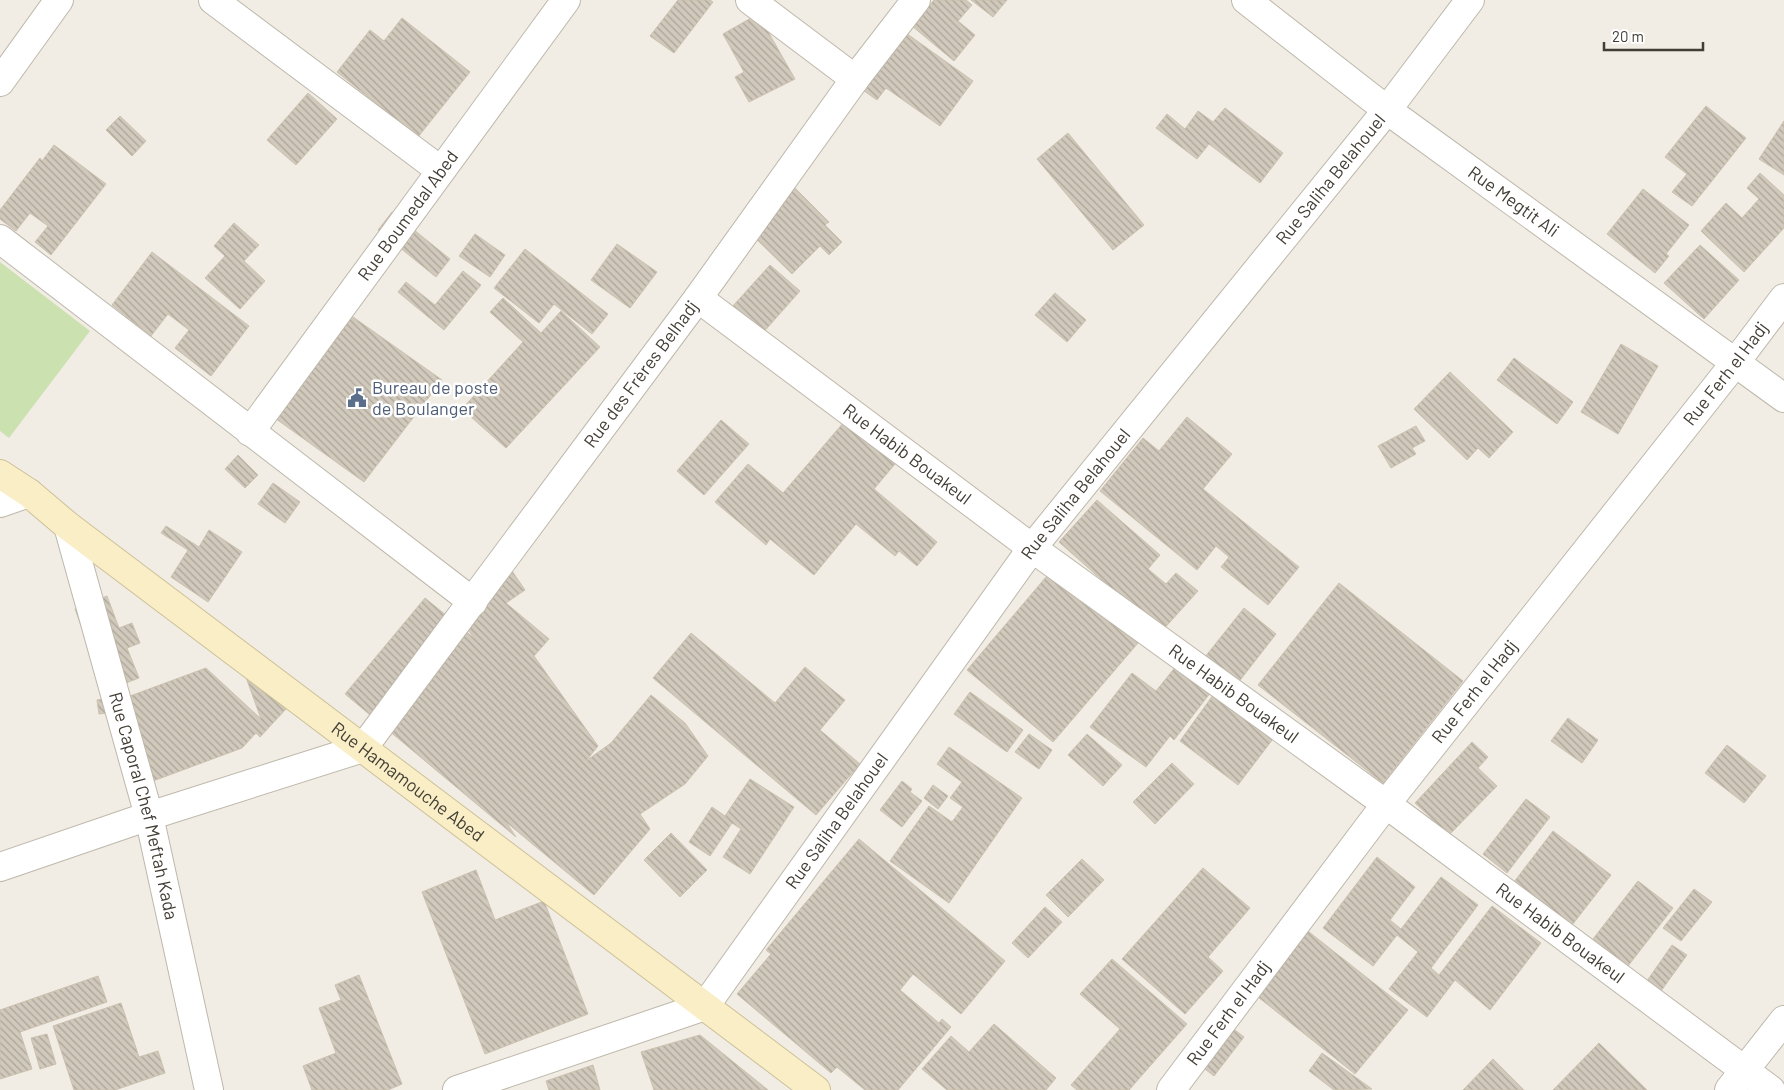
<svg xmlns="http://www.w3.org/2000/svg" width="1784" height="1090" viewBox="0 0 1784 1090" font-family="Barlow,sans-serif">
  <style>
    .garden { fill: #cbe2b0 }
    .building { fill: url(#building-back-hatch); stroke: #cbc1af }
    .lines { fill: none; stroke-linecap: round; stroke-linejoin: round }
    .street-casing { stroke: #beb8ab; stroke-width: 30 }
    .secondary-casing { stroke: #cdc097; stroke-width: 30 }
    .street { stroke: #fff; stroke-width: 28 }
    .secondary { stroke: #f9eec6; stroke-width: 28 }
    .labels { text-anchor: middle; stroke-width: 5; stroke-linejoin: round; paint-order: stroke }
    .street-label { font-size: 18px; fill: #423d35; stroke: #fff }
    .service-label { font-size: 18px; fill: #4e5e75; stroke: #fff; text-anchor: start }
  </style>
  <defs>
    <pattern id="building-back-hatch" width="6" height="6" patternUnits="userSpaceOnUse" patternTransform="scale(1.25)"><rect width="6" height="6" fill="#d1c9bb"/><path d="M-1 5l2 2M0 0l6 6M5-1l2 2" fill="none" stroke="#aba499"/></pattern>
  </defs>
  <rect width="100%" height="100%" fill="#f1ede5"/>
  <path class="garden" d="M0,262L90,331L9,438L0,431Z"/>
  <g class="building">
    <path d="M678,0H710L713,2L674,53L650,36Z"/>
    <path d="M934,0H966L972,5L958,21L975,35L954,61L912,26Z"/>
    <path d="M971,0H1007L993,17Z"/>
    <path d="M758,14L795,79L749,102L735,77L744,72L723,34Z"/>
    <path d="M402,18L470,72L418,137L337,72L370,30L384,41Z"/>
    <path d="M892,23L973,81L940,126L886,88L877,100L850,81Z"/>
    <path d="M308,93L337,119L296,165L267,140Z"/>
    <path d="M1706,106L1746,138L1692,206L1672,192L1687,174L1665,157Z"/>
    <path d="M1225,108L1283,153L1260,183L1209,144L1197,159L1156,128L1167,114L1185,129L1198,111L1213,122Z"/>
    <path d="M120,116L146,141L132,156L106,130Z"/>
    <path d="M1784,121V175L1759,159Z"/>
    <path d="M1068,133L1144,225L1113,250L1037,159Z"/>
    <path d="M54,145L106,184L51,255L35,242L48,226L30,213L16,231L0,219V210L40,158L42,161Z"/>
    <path d="M1760,173L1784,195V228L1744,272L1701,231L1726,203L1742,218L1759,199L1747,188Z"/>
    <path d="M784,177L829,222L825,225L842,242L829,255L820,246L792,274L739,222Z"/>
    <path d="M1643,189L1689,225L1666,254L1669,256L1655,273L1607,234Z"/>
    <path d="M392,212L450,259L436,277L378,230Z"/>
    <path d="M234,223L259,245L244,261L265,281L240,309L205,278L225,256L214,246Z"/>
    <path d="M475,234L505,255L490,277L459,256Z"/>
    <path d="M617,244L657,272L630,308L591,280Z"/>
    <path d="M1700,245L1739,280L1704,319L1664,283Z"/>
    <path d="M525,249L608,314L592,334L554,304L539,323L494,288Z"/>
    <path d="M152,252L249,326L211,376L175,348L189,330L168,314L151,336L112,305Z"/>
    <path d="M770,265L800,291L761,335L731,308Z"/>
    <path d="M463,271L481,285L444,330L398,292L406,282L435,305Z"/>
    <path d="M1055,293L1086,320L1067,342L1035,315Z"/>
    <path d="M503,298L541,333L561,311L600,347L506,448L462,409L523,342L490,312Z"/>
    <path d="M346,312L442,380L364,482L272,416Z"/>
    <path d="M1621,344L1658,366L1618,434L1581,412Z"/>
    <path d="M1514,358L1573,402L1557,424L1497,380Z"/>
    <path d="M1450,372L1513,432L1489,458L1478,448L1467,460L1414,409Z"/>
    <path d="M1187,417L1232,454L1203,489L1299,567L1268,605L1221,567L1229,557L1216,546L1197,570L1100,491L1143,438L1159,451Z"/>
    <path d="M721,420L749,444L704,495L677,471Z"/>
    <path d="M844,422L895,464L874,489L937,542L917,566L899,551L895,556L856,524L814,575L770,539L766,545L715,502L748,464L783,493Z"/>
    <path d="M1416,426L1425,441L1412,448L1416,454L1391,468L1378,446Z"/>
    <path d="M238,455L258,475L245,488L225,469Z"/>
    <path d="M273,483L300,502L285,523L258,504Z"/>
    <path d="M1097,500L1160,555L1148,569L1166,584L1176,573L1198,591L1161,632L1059,542Z"/>
    <path d="M166,526L199,547L209,530L242,552L208,602L171,577L188,550L161,533Z"/>
    <path d="M1052,570L1138,643L1053,742L967,670Z"/>
    <path d="M512,571L525,590L506,603L549,639L534,656L598,746L586,761L611,743L651,695L685,723L708,756L685,784L640,814L650,829L594,895L506,822L516,837L345,694L425,598L474,638L458,616Z"/>
    <path d="M1339,583L1463,681L1383,783L1258,685Z"/>
    <path d="M107,596L119,628L132,623L140,643L127,648L139,678L105,691L75,609Z"/>
    <path d="M1244,608L1276,634L1234,688L1201,662Z"/>
    <path d="M691,633L775,703L805,667L845,700L820,730L860,764L816,815L653,678Z"/>
    <path d="M1177,665L1211,692L1174,740L1170,736L1146,767L1090,727L1132,673L1156,691Z"/>
    <path d="M206,668L261,719L243,669L286,709L260,737L256,733L242,748L153,781L122,699Z"/>
    <path d="M1216,691L1276,735L1238,785L1180,741Z"/>
    <path d="M970,692L1023,730L1007,752L954,714Z"/>
    <path d="M122,696L124,711L99,714L97,700Z"/>
    <path d="M1568,718L1598,740L1582,763L1551,741Z"/>
    <path d="M1029,734L1052,750L1039,769L1015,752Z"/>
    <path d="M1087,734L1122,765L1103,786L1068,755Z"/>
    <path d="M1472,742L1488,757L1478,768L1497,786L1449,835L1415,803Z"/>
    <path d="M1727,745L1766,776L1744,803L1705,773Z"/>
    <path d="M949,747L1022,798L949,903L890,861L929,806L952,822L963,807L950,798L962,782L937,764Z"/>
    <path d="M1172,763L1194,784L1155,824L1133,802Z"/>
    <path d="M750,779L794,807L750,874L723,857L741,829L732,823L710,856L689,842L712,807L725,816Z"/>
    <path d="M902,781L912,789L910,792L922,801L902,827L880,810Z"/>
    <path d="M933,785L948,796L938,809L924,798Z"/>
    <path d="M1526,799L1550,817L1507,873L1483,854Z"/>
    <path d="M1553,831L1611,875L1569,929L1525,896L1528,892L1514,882Z"/>
    <path d="M671,833L707,870L680,897L644,860Z"/>
    <path d="M859,839L1005,961L961,1014L913,974L900,990L939,1023L942,1019L951,1027L898,1090H865L837,1067L831,1073L737,994L771,954L766,950Z"/>
    <path d="M1377,857L1415,887L1390,920L1401,929L1441,877L1478,905L1431,968L1439,975L1492,906L1541,943L1490,1010L1455,980L1427,1017L1389,989L1418,952L1397,935L1373,966L1323,928Z"/>
    <path d="M1082,859L1104,880L1068,917L1046,895Z"/>
    <path d="M1203,868L1250,908L1208,957L1223,971L1185,1014L1122,959Z"/>
    <path d="M476,870L495,920L544,901L588,1014L485,1054L422,892Z"/>
    <path d="M1638,881L1673,908L1628,966L1593,939Z"/>
    <path d="M1694,889L1712,902L1681,941L1663,928Z"/>
    <path d="M1045,907L1062,922L1028,958L1012,943Z"/>
    <path d="M1304,928L1408,1010L1355,1074L1253,993Z"/>
    <path d="M1672,945L1687,955L1656,998L1642,988Z"/>
    <path d="M1112,959L1187,1024L1129,1090H1077L1071,1085L1120,1029L1080,994Z"/>
    <path d="M359,975L402,1084L388,1090H312L303,1066L336,1053L319,1008L341,1000L335,985Z"/>
    <path d="M98,976L107,1002L20,1032L32,1069L0,1079V1010Z"/>
    <path d="M121,1003L139,1057L158,1051L165,1073L115,1090H74L53,1026Z"/>
    <path d="M994,1024L1056,1078L1046,1090H947L922,1069L951,1036L969,1052Z"/>
    <path d="M1231,1027L1244,1037L1214,1076L1201,1066Z"/>
    <path d="M47,1034L56,1064L40,1069L31,1038Z"/>
    <path d="M700,1035L768,1090H654L641,1052Z"/>
    <path d="M1599,1043L1647,1090H1553Z"/>
    <path d="M1322,1053L1372,1089L1334,1090L1309,1071Z"/>
    <path d="M1493,1059L1524,1090H1463Z"/>
    <path d="M593,1065L600,1090H549L546,1081Z"/>
  </g>
  <g class="lines">
    <g class="street-casing">
      <g id="street">
        <path d="M213,0L440,170"/>
        <path d="M750,0L855,79"/>
        <path id="s1" d="M1246,0L1387,110L1784,398"/>
        <path d="M0,82L59,0"/>
        <path d="M0,239L473,602"/>
        <path id="s2" d="M698,298L1032,548L1386,804L1771,1090"/>
        <path id="s3" d="M250,432L566,0"/>
        <path d="M0,503L29,493"/>
        <path id="s4" d="M68,526L149,816L209,1090"/>
        <path id="s5" d="M0,867L149,816L363,748L698,298L855,79L916,0"/>
        <path id="s6" d="M457,1090L705,1006L1032,548L1387,110L1470,0"/>
        <path id="s7" d="M1171,1090L1386,804L1735,363L1784,298"/>
        <path d="M1729,1090L1784,1020"/>
      </g>
    </g>
    <g class="secondary-casing">
      <g id="secondary">
        <path id="s8" d="M0,474L29,493L68,526L816,1090"/>
      </g>
    </g>
    <use href="#street" class="street"/>
    <use href="#secondary" class="secondary"/>
  </g>
  <defs>
    <g id="civic-bare" transform="scale(1.5)"><path d="M-.6-6.5H3V-4.5H.6V-3L4-1V1h2V6H-6V1h2V-1L-.6-3ZM-1.2 2.5V6h2.4V2.5Z" fill="#5c6f8a" stroke="#fff" stroke-width="2.5" paint-order="stroke"/></g>
  </defs>
  <g fill-rule="evenodd">
    <use href="#civic-bare" x="357" y="398"/>
  </g>
  <g class="labels">
    <g class="street-label">
      <text dy="6" stroke="none"><textPath href="#s6" startOffset="1299">Rue Saliha Belahouel</textPath></text>
      <text dy="6" stroke="none"><textPath href="#s1" startOffset="335">Rue Megtit Ali</textPath></text>
      <text dy="6" stroke="none"><textPath href="#s3" startOffset="268">Rue Boumedal Abed</textPath></text>
      <text dy="6" stroke="none"><textPath href="#s7" startOffset="906">Rue Ferh el Hadj</textPath></text>
      <text dy="6" stroke="none"><textPath href="#s5" startOffset="848">Rue des Frères Belhadj</textPath></text>
      <text dy="6" stroke="none"><textPath href="#s2" startOffset="261">Rue Habib Bouakeul</textPath></text>
      <text dy="6" stroke="none"><textPath href="#s6" startOffset="894">Rue Saliha Belahouel</textPath></text>
      <text dy="6" stroke="none"><textPath href="#s7" startOffset="501">Rue Ferh el Hadj</textPath></text>
      <text dy="6" stroke="none"><textPath href="#s2" startOffset="666">Rue Habib Bouakeul</textPath></text>
      <text dy="6" stroke="none"><textPath href="#s8" startOffset="511">Rue Hamamouche Abed</textPath></text>
      <text dy="6" stroke="none"><textPath href="#s4" startOffset="290">Rue Caporal Chef Meftah Kada</textPath></text>
      <text dy="6" stroke="none"><textPath href="#s6" startOffset="489">Rue Saliha Belahouel</textPath></text>
      <text dy="6" stroke="none"><textPath href="#s2" startOffset="1071">Rue Habib Bouakeul</textPath></text>
      <text dy="6" stroke="none"><textPath href="#s7" startOffset="96">Rue Ferh el Hadj</textPath></text>
    </g>
    <g class="service-label">
      <text x="372" y="394">Bureau de poste<tspan x="372" dy="21">de Boulanger</tspan></text>
    </g>
  </g>
  <path d="M1604 42v8h99v-8" fill="none" stroke="#423d35" stroke-width="2.5"/>
  <text x="1612" y="42" font-size="15" fill="#423d35" stroke="#ffffff" stroke-width="4" paint-order="stroke">20 m</text>
</svg>
